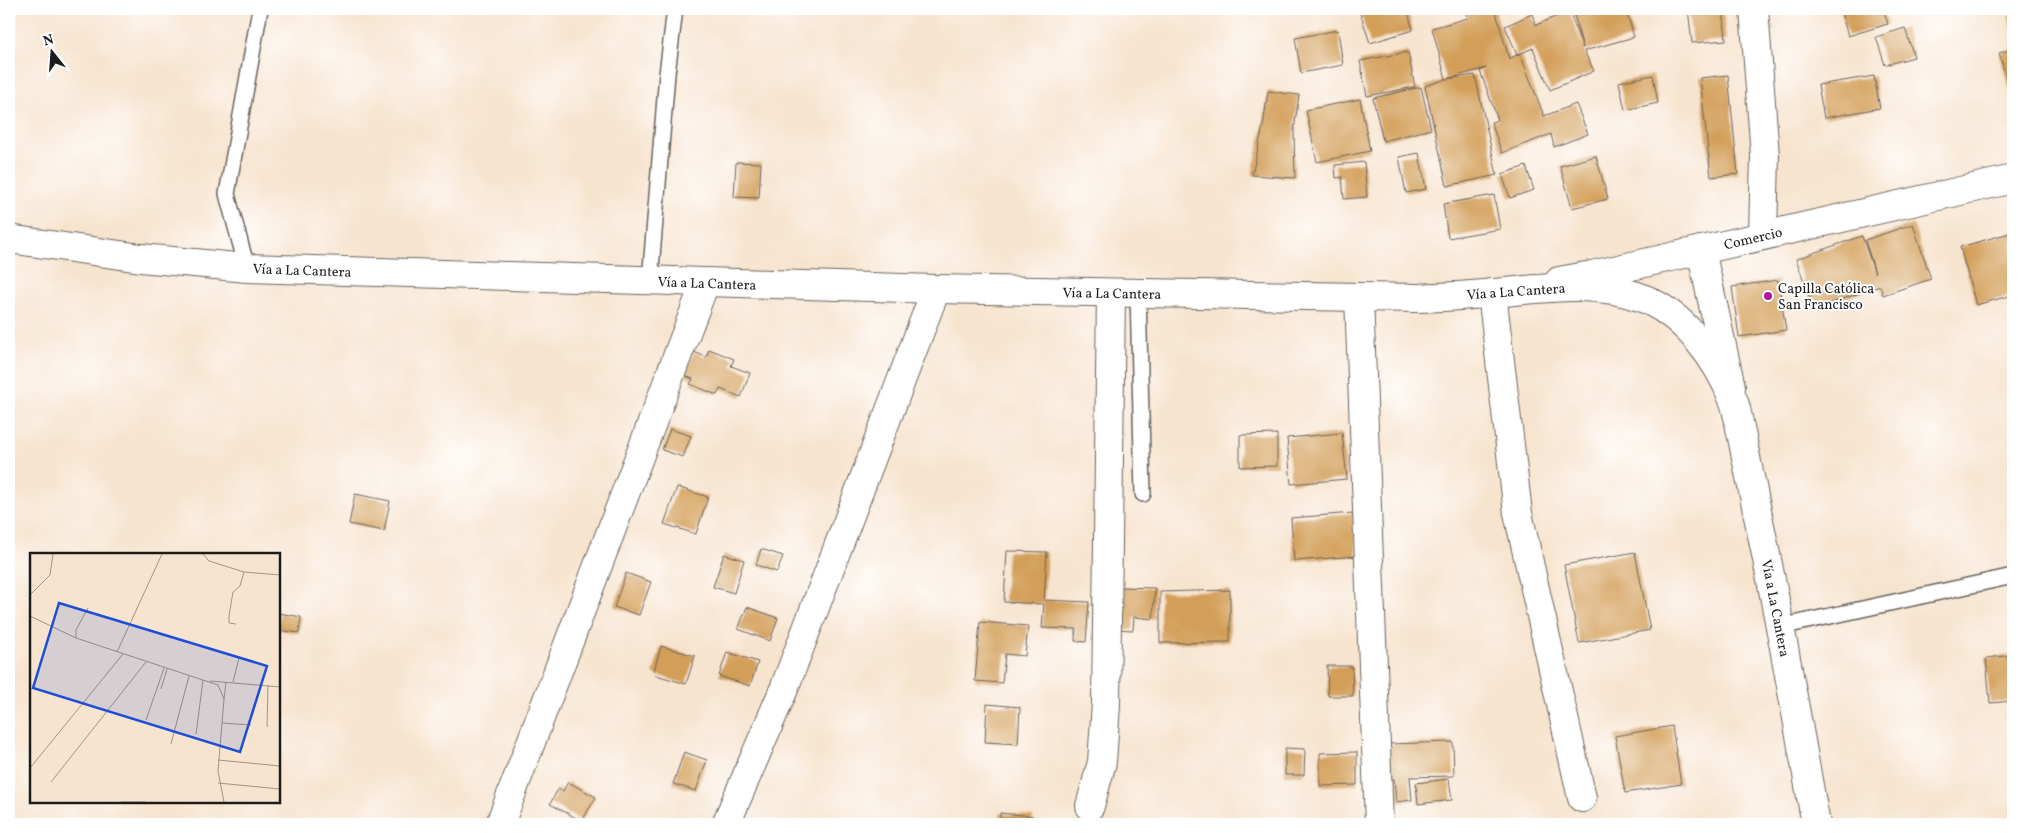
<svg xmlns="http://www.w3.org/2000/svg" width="2022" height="833" viewBox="0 0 2022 833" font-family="Vollkorn,serif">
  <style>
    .building { fill: #d39f58 }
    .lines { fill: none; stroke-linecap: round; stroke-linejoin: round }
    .service-casing { stroke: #69625b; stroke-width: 18 }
    .minor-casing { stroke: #69625b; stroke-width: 30 }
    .tertiary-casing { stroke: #69625b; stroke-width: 30 }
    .secondary-casing { stroke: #69625b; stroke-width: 30 }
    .service { stroke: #fff; stroke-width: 15 }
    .minor { stroke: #fff; stroke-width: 28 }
    .tertiary { stroke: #fff; stroke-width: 28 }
    .secondary { stroke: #fff; stroke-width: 28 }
    .poi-dot { fill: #b5179e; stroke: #fff; stroke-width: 2 }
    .labels { text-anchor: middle; stroke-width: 4; stroke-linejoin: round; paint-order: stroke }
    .street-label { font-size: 14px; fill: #1c1c1c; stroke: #fff }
    .poi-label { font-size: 14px; fill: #1c1c1c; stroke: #fff; text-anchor: start }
    .inset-road { fill: none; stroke: #9f9487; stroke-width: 1 }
    .view { fill: #1d4ed8; fill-opacity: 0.15; stroke: #1d4ed8; stroke-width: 2.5 }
    .inset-edge { fill: none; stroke: #1c1c1c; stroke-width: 2.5 }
  </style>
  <rect width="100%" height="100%" fill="#fff"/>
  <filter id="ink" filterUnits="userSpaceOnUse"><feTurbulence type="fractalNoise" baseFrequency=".02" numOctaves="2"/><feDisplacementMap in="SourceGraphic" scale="10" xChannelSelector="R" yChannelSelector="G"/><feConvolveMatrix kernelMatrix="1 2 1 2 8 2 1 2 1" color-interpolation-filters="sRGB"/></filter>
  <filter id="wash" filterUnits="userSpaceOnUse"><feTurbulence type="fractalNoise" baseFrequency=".0096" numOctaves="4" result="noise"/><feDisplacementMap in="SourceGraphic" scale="20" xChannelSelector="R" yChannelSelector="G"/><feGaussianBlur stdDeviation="1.12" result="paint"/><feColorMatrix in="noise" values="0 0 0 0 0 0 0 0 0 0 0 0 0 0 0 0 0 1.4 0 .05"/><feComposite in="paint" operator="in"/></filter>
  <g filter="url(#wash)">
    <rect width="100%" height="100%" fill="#f7e4cf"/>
    <g id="blocks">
      <g class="building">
        <path d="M1359,9H1407L1413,30L1370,43Z"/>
        <path d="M1466,9H1495L1509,59L1517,55L1505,26L1532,14L1536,25L1569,11L1583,48L1573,11L1581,9H1626L1634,37L1584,51L1594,71L1550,90L1533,48L1517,55L1521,56L1544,116L1576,104L1588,134L1554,147L1551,134L1502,153L1491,122L1498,120L1480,71L1486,68L1447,79L1475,75L1497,175L1447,186L1425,86L1446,79L1432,28L1468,18Z"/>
        <path d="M1688,9H1723L1726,40L1692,43Z"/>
        <path d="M1840,9H1883L1888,24L1848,36Z"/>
        <path d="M2013,13V32L2008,15Z"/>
        <path d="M1905,28L1914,57L1885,65L1876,37Z"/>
        <path d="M1338,30L1343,65L1301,73L1295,38Z"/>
        <path d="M2013,49V100L1999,53Z"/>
        <path d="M1408,52L1415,87L1367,96L1360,61Z"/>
        <path d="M1653,75L1658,103L1625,110L1619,82Z"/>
        <path d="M1728,75L1738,174L1711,177L1700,78Z"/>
        <path d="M1874,76L1880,108L1824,118L1818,85Z"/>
        <path d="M1421,87L1431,129L1383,141L1373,98Z"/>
        <path d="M1268,91L1299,95L1294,130L1295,178L1252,175L1263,126Z"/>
        <path d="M1360,99L1370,151L1317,162L1306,110Z"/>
        <path d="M1419,153L1426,189L1406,193L1399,157Z"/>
        <path d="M1596,156L1608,199L1572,208L1560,166Z"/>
        <path d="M736,162L761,163L759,198L734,197Z"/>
        <path d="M1364,162L1367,197L1344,199L1342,177L1336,178L1335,165Z"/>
        <path d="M1526,166L1534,190L1510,198L1502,174Z"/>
        <path d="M1494,195L1500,229L1448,238L1443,204Z"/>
        <path d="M1913,224L1931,279L1883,295L1880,286L1814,309L1796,259L1862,236L1875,273L1865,240Z"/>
        <path d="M2013,232V295L1976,305L1960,247Z"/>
        <path d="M1778,280L1786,330L1739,337L1732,287Z"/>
        <path d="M709,349L734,359L731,366L750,373L741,397L720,389L717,395L690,384L693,379L685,376L694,352L706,357Z"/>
        <path d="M670,429L691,436L683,457L662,450Z"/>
        <path d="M1342,433L1347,479L1291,484L1287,438Z"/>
        <path d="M1277,434V466L1240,467V435Z"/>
        <path d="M677,487L708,497L696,534L664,524Z"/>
        <path d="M355,494L390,501L384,531L349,524Z"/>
        <path d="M1353,513L1357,556L1294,561L1291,518Z"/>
        <path d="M761,549L783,556L777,572L756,565Z"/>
        <path d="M1007,551L1047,552L1044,600L1089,602L1086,642L1075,641L1076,629L1042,628L1044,604L1004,602Z"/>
        <path d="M1635,552L1650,630L1579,643L1564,565Z"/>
        <path d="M724,554L744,560L734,593L713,587Z"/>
        <path d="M626,573L651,582L639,615L614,607Z"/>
        <path d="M1119,587L1155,588L1153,619L1134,617L1133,630L1116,629Z"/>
        <path d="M1230,590V642L1160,643V592Z"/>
        <path d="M747,607L778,618L770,641L738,629Z"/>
        <path d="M279,613L301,617L299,633L279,630Z"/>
        <path d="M980,622L1028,626L1025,656L1005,654L1002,683L975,681Z"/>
        <path d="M661,646L695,656L686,684L653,674Z"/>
        <path d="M727,652L758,662L750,686L719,676Z"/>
        <path d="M2013,655V701L1990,703L1986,658Z"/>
        <path d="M1327,666H1352L1353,696H1328Z"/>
        <path d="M987,704L1020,707L1018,744L985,742Z"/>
        <path d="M1672,726L1681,784L1625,793L1615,736Z"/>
        <path d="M1453,742L1454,776L1410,777L1412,800L1396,802L1394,779H1387L1386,744Z"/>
        <path d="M1285,748L1305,749L1304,775H1285Z"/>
        <path d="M684,752L707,760L696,791L673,784Z"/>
        <path d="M1357,752V785L1320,786V753Z"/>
        <path d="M1449,779L1452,800L1418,804L1416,783Z"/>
        <path d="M568,782L596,797L582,821L550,804L558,789L563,791Z"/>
        <path d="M1000,813L1033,816V824H1000Z"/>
      </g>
    </g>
  </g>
  <g filter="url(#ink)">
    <use href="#blocks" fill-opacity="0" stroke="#69625b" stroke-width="1"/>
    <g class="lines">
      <g class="service-casing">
        <g id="service">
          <path d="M247,268L227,194L260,9"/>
          <path d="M650,281L667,74L675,9"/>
          <path d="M1138,293L1143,494"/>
          <path d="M1780,627L2013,576"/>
        </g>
      </g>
      <g class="minor-casing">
        <g id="minor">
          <path d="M1754,9L1765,156L1763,235"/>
          <path d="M1701,250L1731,387"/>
          <path d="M1492,293L1518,513L1582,798"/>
          <path d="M1359,297L1379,824"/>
          <path d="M1090,806L1102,762L1106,704L1111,293"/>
          <path d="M500,824L705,283"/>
          <path d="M726,824L784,689L936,289"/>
        </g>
      </g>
      <g class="tertiary-casing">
        <path id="tertiary" d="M1559,281L1592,275L2013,179"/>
      </g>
      <g class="secondary-casing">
        <path id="secondary" d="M9,239L141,258L247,268L936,289L1417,298C1442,297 1468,296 1493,293C1542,289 1592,280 1640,297C1684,314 1718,359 1734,402C1738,413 1739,426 1742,437C1747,464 1753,490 1758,516C1780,618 1797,721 1816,824"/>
      </g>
      <use href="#service" class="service"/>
      <use href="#minor" class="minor"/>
      <use href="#tertiary" class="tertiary"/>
      <use href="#secondary" class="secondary"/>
    </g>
  </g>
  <circle class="poi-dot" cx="1768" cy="296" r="5"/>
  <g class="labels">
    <g class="street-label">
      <text transform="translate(1753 238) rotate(-13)" y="5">Comercio</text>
      <text transform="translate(302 270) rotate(2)" y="5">Vía a La Cantera</text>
      <text transform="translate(707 283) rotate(2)" y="5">Vía a La Cantera</text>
      <text transform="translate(1516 291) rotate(-4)" y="5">Vía a La Cantera</text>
      <text transform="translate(1112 293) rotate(1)" y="5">Vía a La Cantera</text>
      <text transform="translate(1776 608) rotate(79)" y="5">Vía a La Cantera</text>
    </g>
    <g class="poi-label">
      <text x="1778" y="293">Capilla Católica<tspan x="1778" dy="16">San Francisco</tspan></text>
    </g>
  </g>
  <g transform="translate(30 553)">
    <rect width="250" height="250" fill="#f7e4cf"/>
    <path class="inset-road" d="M173,1L179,8L214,19L250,22M0,42L20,22L23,1M0,63L46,85L188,132L194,146L188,218L194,249M206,71L199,70V63L203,39L210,33L214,19M46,85V77L58,55M87,99L132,1M180,128L250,134M203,129L209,105M131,136L137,116M194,146L196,129M116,167L134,115M192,170L221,172M237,174L238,132M166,181L173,127M141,191L159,123M188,207L250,213M0,215L93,101M21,229L116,109M188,230L250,236M91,249H116"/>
    <path class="view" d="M29,50L237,113L210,199L3,135Z"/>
    <rect width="250" height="250" class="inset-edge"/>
  </g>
  <rect width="2022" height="833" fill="none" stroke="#fff" stroke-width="30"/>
  <g transform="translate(52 52) rotate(343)" stroke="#ffffff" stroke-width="4" paint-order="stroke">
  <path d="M0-4L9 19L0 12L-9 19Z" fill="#1c1c1c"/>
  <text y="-8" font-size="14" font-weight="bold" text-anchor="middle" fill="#1c1c1c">N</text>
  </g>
</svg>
